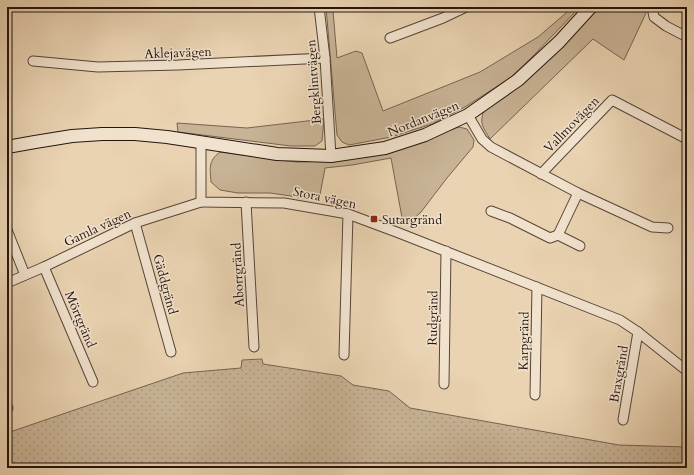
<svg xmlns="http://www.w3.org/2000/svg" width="694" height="475" viewBox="0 0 694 475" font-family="Cardo,serif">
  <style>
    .green { fill: #c8b396; stroke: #766452 }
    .park { fill: url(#park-dots); stroke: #766452 }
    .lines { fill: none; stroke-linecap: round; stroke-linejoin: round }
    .street-casing { stroke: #564438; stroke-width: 11 }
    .secondary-casing { stroke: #24150f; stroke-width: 14 }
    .street { stroke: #f1e2cd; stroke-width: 9 }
    .secondary { stroke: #f1e2cd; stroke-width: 12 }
    .poi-dot { fill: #8f2418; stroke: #f1e2cd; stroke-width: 1.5 }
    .labels { text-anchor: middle; stroke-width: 3; stroke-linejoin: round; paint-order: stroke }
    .street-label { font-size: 13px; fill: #24150f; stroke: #f1e2cd }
    .poi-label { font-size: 13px; fill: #24150f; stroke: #f1e2cd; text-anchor: start }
  </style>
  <defs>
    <pattern id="park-dots" width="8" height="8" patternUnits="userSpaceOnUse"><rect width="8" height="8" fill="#c8b396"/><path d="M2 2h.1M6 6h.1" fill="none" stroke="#ac9980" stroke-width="1.8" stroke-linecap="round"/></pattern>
  </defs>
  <rect width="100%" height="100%" fill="#ead3b2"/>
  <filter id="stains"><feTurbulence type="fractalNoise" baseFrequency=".005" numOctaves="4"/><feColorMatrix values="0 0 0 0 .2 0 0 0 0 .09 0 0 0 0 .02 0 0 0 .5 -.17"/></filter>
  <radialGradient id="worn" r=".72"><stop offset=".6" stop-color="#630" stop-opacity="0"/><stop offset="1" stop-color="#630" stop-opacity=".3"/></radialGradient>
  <g class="green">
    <path d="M326,7H329L333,11L337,58L356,51L362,53L383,111L480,72L538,37L573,7H580L532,57L510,78L465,107L432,124L391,137L349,145L342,142L337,135Z"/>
    <path d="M598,7H646V13L624,60L593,39L490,139C483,127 479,124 484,110L579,27Z"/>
    <path d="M324,119L322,141L315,146H291L178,132L177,123L247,128Z"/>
    <path d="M459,127L467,129L474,140L473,147L447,178L421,212L411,221L403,223L391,158L352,165L325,168L319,200L270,193H238L220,190L211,182C210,168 208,161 220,152L296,162L338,161L391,152Z"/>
  </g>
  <path class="park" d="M262,359L263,364L341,376L353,385L389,391L410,408L619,445L687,447V468H7V433L183,373L241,368L242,360Z"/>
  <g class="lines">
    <g class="street-casing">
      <g id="street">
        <path d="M319,7L325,58L331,156"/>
        <path d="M652,7L654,17L666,26L687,37"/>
        <path d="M390,38L443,18L466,7"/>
        <path d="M33,61L98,67L178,65L325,58"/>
        <path d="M468,115L482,139L491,147L578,193L652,227L668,228"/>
        <path d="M201,142V202L284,203L348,214L399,233L620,320L638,332L687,371"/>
        <path d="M541,174L612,100L687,139"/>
        <path d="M246,202L254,347"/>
        <path d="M491,211L510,218L550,238L558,235L578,193"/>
        <path d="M135,223L171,352"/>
        <path d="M7,230L25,275"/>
        <path d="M558,235L580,246"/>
        <path d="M44,267L93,382"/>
        <path d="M7,283L44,267L135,223L201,202"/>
        <path d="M344,355L348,214"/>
        <path d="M444,384L446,251"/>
        <path d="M535,395L537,287"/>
        <path d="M7,407L8,408"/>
        <path d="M623,420L638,332"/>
      </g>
    </g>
    <g class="secondary-casing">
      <path id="secondary" d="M7,147L35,142L72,136L102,134H135L167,137L277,154L331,156L385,148L425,135L468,115L518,80L559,42L591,7"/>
    </g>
    <use href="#street" class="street"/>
    <use href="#secondary" class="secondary"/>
  </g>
  <rect class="poi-dot" x="370" y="215" width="8" height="8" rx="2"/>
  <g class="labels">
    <g class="street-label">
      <text transform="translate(178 52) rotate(-2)" y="5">Aklejavägen</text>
      <text transform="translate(313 82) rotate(-94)" y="5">Bergklintvägen</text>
      <text transform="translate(423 118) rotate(-22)" y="5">Nordanvägen</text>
      <text transform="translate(571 124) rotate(-46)" y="5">Vallmovägen</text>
      <text transform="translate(325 197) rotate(12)" y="5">Stora vägen</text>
      <text transform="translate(97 227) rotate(-25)" y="5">Gamla vägen</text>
      <text transform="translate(237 275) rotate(-93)" y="5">Aborrgränd</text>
      <text transform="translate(166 284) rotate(75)" y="5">Gäddgränd</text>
      <text transform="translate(432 318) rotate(-89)" y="5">Rudgränd</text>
      <text transform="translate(81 319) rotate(67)" y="5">Mörtgränd</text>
      <text transform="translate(523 341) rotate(-89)" y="5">Karpgränd</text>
      <text transform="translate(618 374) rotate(-80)" y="5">Braxgränd</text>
    </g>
    <g class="poi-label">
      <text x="382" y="224">Sutargränd</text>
    </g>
  </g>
  <rect width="694" height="475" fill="none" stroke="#ead3b2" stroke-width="24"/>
  <rect x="8" y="8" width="678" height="459" fill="none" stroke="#24150f" stroke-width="2"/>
  <rect x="12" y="12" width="670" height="451" fill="none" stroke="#24150f"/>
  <rect width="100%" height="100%" filter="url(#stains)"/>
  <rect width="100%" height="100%" fill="url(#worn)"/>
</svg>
